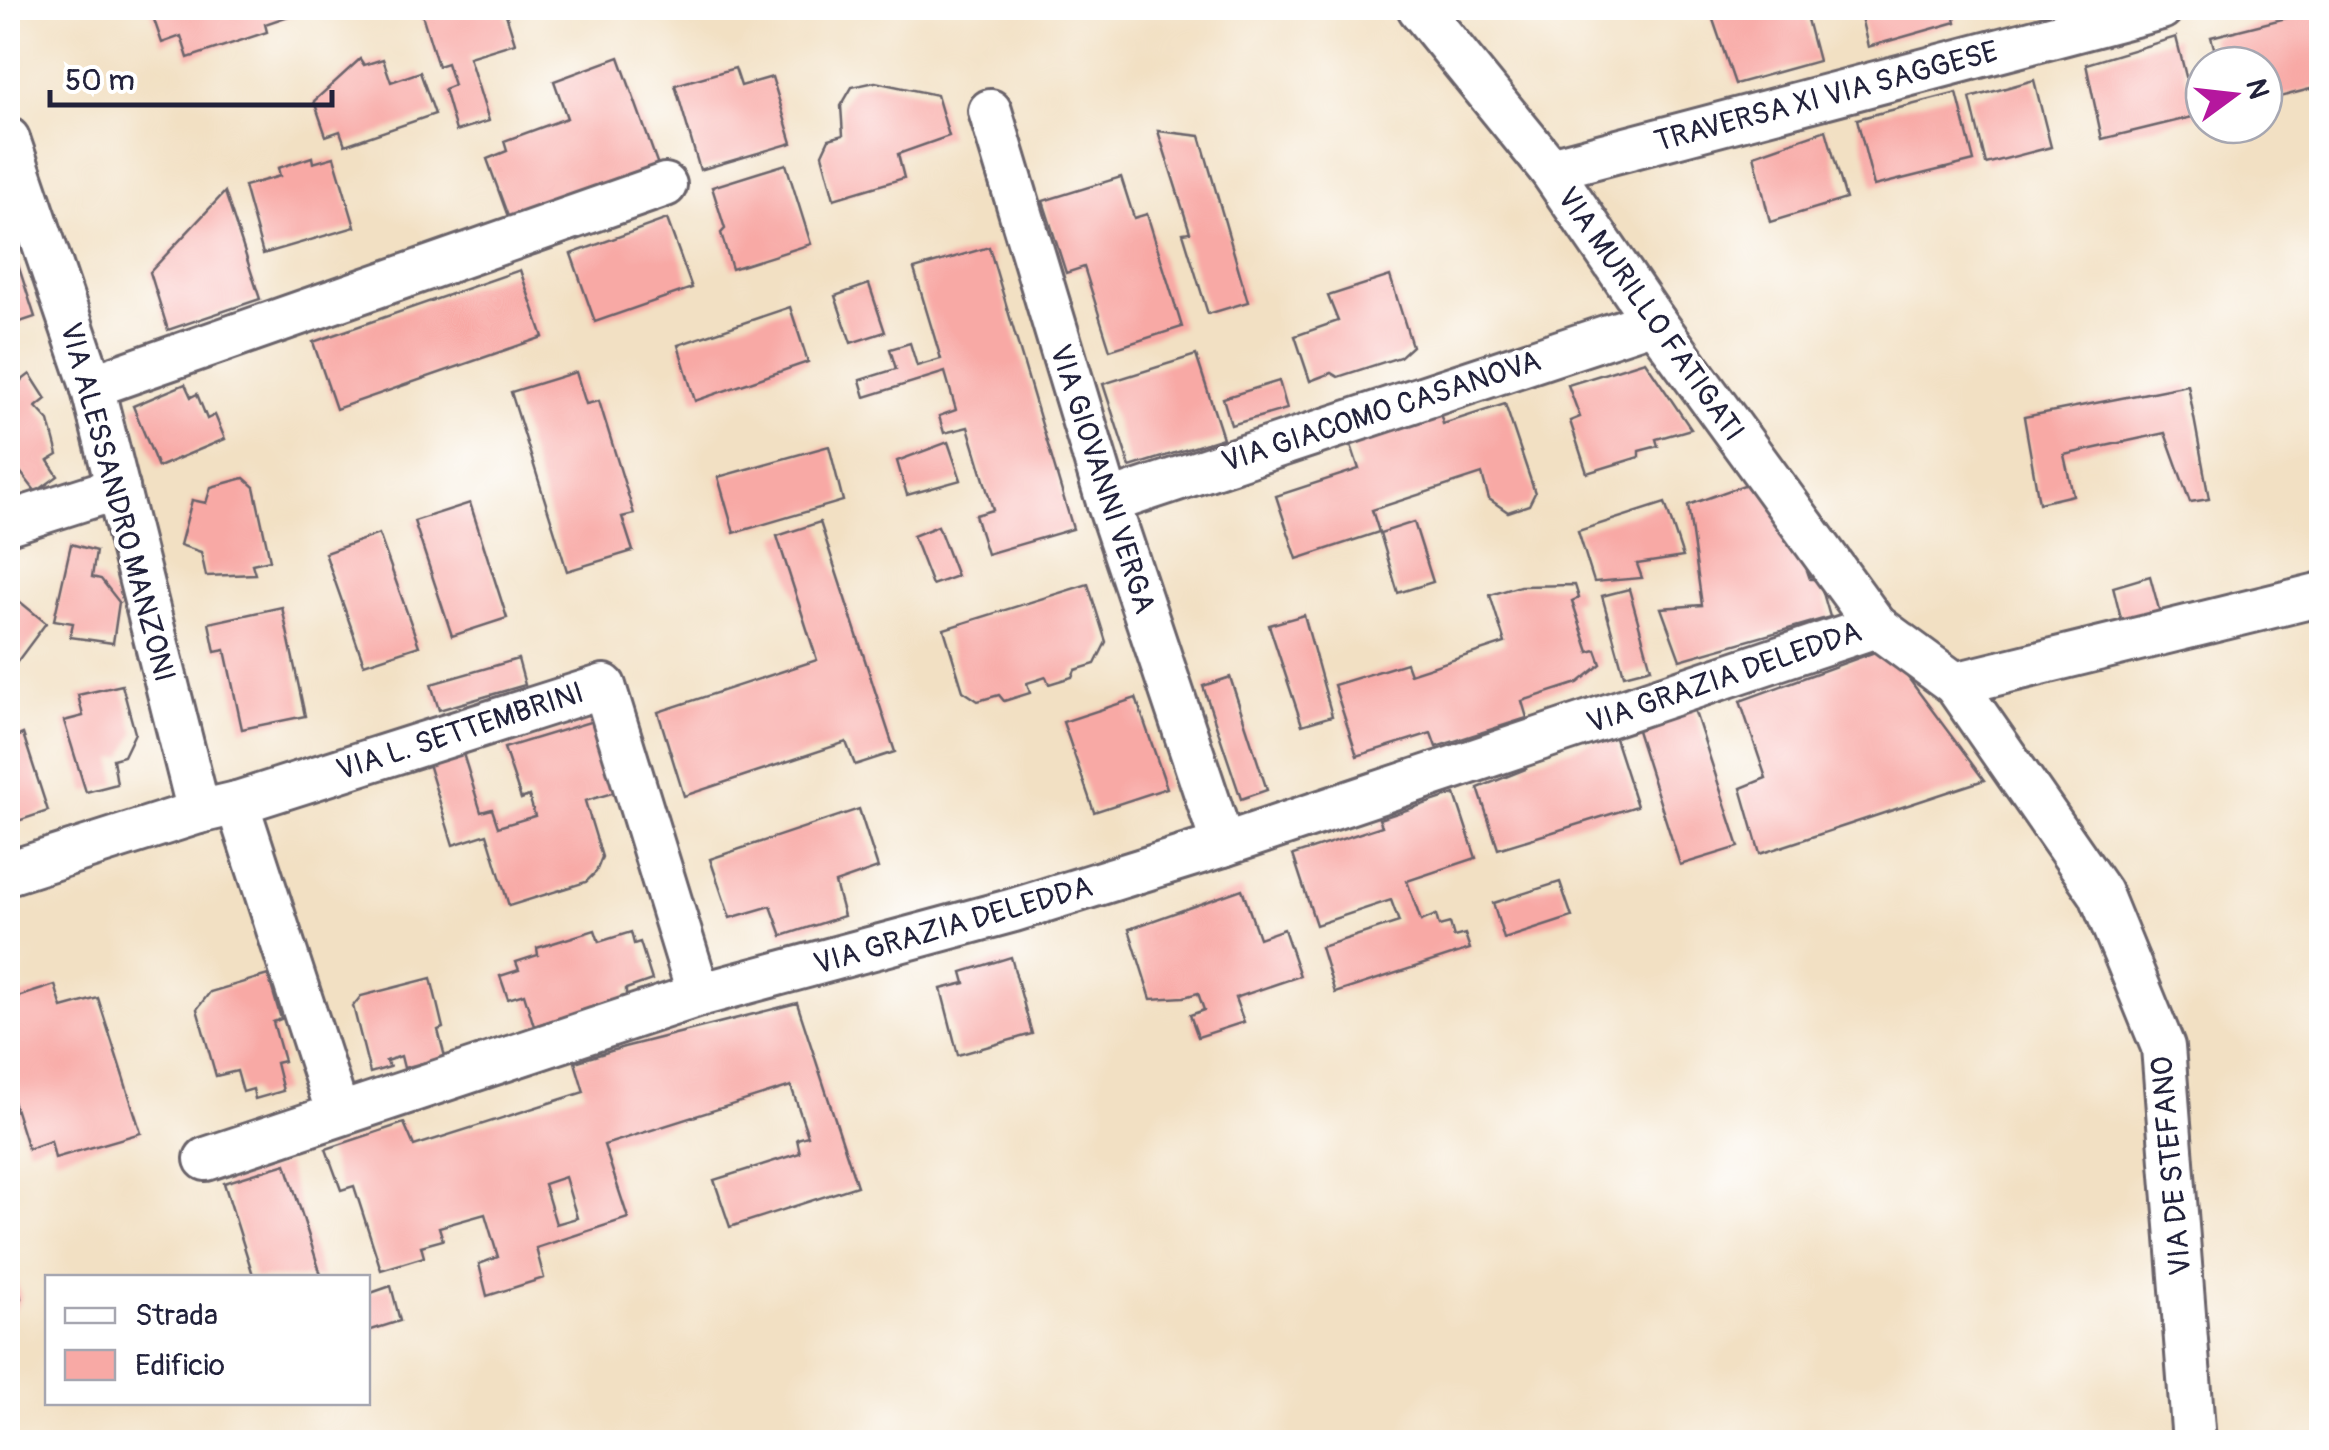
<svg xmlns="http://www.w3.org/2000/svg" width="2329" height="1450" viewBox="0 0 2329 1450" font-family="Pangolin,sans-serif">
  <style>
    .building { fill: #f8a9a5; fill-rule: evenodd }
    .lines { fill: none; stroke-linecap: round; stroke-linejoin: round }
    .minor-casing { stroke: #6b646b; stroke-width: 48 }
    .minor { stroke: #fff; stroke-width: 42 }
    .labels { text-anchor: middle; stroke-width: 9; stroke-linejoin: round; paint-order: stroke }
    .street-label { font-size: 30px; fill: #22223b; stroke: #fff }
  </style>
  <rect width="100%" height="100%" fill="#fff"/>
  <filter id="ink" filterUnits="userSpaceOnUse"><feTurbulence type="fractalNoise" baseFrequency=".01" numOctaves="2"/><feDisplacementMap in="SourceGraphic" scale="20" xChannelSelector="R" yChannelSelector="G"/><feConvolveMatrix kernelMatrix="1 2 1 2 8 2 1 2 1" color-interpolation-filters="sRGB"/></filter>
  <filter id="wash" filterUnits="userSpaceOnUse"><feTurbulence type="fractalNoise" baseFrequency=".0048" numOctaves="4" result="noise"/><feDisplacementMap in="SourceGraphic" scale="40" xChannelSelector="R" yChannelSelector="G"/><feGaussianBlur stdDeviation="2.25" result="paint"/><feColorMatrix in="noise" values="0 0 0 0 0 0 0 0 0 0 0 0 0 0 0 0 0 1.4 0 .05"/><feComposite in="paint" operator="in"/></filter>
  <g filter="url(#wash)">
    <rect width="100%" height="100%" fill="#f2e0c3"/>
    <g id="blocks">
      <g class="building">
        <path d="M150,8H312L265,24L267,32L188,58L181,36L162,43Z"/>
        <path d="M420,8H504L515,43L469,57L489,121L456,131L444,89L454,85L447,63L438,66Z"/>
        <path d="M1709,8H1804L1818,61L1735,84Z"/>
        <path d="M1859,8H1953L1956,22L1868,47Z"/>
        <path d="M2322,9V86L2264,101V65H2219L2211,37Z"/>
        <path d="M2176,37L2196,116L2102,139L2086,64Z"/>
        <path d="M619,57L659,168L514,233L487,159L507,151L504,141L567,118L554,81Z"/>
        <path d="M360,59L364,65L383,59L391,82L420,72L435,114L345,145L340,131L326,136L314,101Z"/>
        <path d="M735,68L741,86L772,77L792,143L700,170L675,85Z"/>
        <path d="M2034,80L2051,147L1986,164L1970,98Z"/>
        <path d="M875,82L937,95L949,136L898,154L904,178L834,199L822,154L829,139L843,135L841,106L852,87Z"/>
        <path d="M1957,93L1974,161L1874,186L1857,119Z"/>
        <path d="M1826,130L1846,199L1770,222L1754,155Z"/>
        <path d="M1158,131L1200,136L1248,302L1208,314L1183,233L1190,232Z"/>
        <path d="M312,157L313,163L334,157L355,227L263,254L244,186L280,176L278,168Z"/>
        <path d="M786,164L811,244L732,269L721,233L725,229L712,187Z"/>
        <path d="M1121,177L1134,218L1147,214L1182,327L1110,350L1084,267L1066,273L1043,201Z"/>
        <path d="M225,192L260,299L168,330L150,272Z"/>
        <path d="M667,219L692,288L595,322L571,254Z"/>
        <path d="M8,234L35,317L8,326Z"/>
        <path d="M989,247L1073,529L987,554L975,515L993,510L968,427L944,433L939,416L956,410L945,372L865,397L860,380L896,369L890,349L910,343L917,366L941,359L914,269Z"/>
        <path d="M520,270L543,337L336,409L313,342Z"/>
        <path d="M1390,276L1412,346L1400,357L1338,377L1331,373L1310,381L1295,336L1338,321L1328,296Z"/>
        <path d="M869,284L885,332L851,343L835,296Z"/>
        <path d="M790,307L808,362L695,401L678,345Z"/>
        <path d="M1196,355L1223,438L1130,467L1103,384Z"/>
        <path d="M1645,361L1691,429L1656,439L1658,446L1639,451V457L1587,473L1570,421L1580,417L1568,385Z"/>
        <path d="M576,372L586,404L599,401L634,514L622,517L633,551L567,571L511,392Z"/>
        <path d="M30,374L46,399L36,407L49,421L58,455L48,461L58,476L36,492L8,456V391Z"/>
        <path d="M1279,381L1287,409L1231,425L1223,398Z"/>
        <path d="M185,384L191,397L197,394L207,419L215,415L225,439L158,467L133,406Z"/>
        <path d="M2188,385L2209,499L2190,502L2165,433L2064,455L2073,495L2039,503L2024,417Z"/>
        <path d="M1505,404L1535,493L1529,505L1508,512L1489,499L1482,474L1372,510L1379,532L1297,559L1276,496L1359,469L1349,439L1439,409L1443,424Z"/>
        <path d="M948,442L961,480L907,495L897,461Z"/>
        <path d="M829,446L843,501L734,533L718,477Z"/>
        <path d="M244,478L254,487L270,560L252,564L255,574L206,576L201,552L180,545L192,500L206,503L211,487Z"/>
        <path d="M1758,480L1799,547L1810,579H1819L1830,617L1680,660L1661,608L1702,605L1688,505Z"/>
        <path d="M470,503L507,618L452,636L414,521Z"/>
        <path d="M1665,503L1683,557L1637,564L1642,578L1594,582L1578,531Z"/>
        <path d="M820,522L895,752L855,765L846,742L684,796L658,712L817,660L777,536Z"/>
        <path d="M1414,522L1433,582L1398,593L1380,533Z"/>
        <path d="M938,526L957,576L932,585L913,536Z"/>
        <path d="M379,534L419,646L364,664L325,553Z"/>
        <path d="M71,544L96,551L92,577L101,579L119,602L113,643L70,637L73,623L54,620Z"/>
        <path d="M2150,576L2160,613L2122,623L2113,587Z"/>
        <path d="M1088,584L1106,642L1095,664L1075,670L1072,677L1049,684L1046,677L1027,683L1030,693L1004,701L999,695L978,701L963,691L944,629Z"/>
        <path d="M1575,585L1579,598L1572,601L1589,652L1596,650L1601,664L1578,683L1522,701L1527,718L1436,747L1431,733L1357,756L1334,685L1406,663L1410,674L1505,643L1490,595L1520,586Z"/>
        <path d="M1629,589L1651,668L1624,675L1602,596Z"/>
        <path d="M8,592L46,623L8,674Z"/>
        <path d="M282,607L305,716L242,729L225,650L215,652L209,623Z"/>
        <path d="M1304,615L1332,716L1302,725L1269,625Z"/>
        <path d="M1886,648L1984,780L1760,854L1741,788L1766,778L1740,701Z"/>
        <path d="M518,659L525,685L439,710L431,684Z"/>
        <path d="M1230,677L1267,790L1241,799L1203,686Z"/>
        <path d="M122,685L135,733L124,756L113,759L117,784L86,792L64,721L83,716L78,695Z"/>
        <path d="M1136,698L1167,788L1094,812L1063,722Z"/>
        <path d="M1693,706L1739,847L1680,865L1635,724Z"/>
        <path d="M593,721L616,792L585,801L602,857L596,872L586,882L509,906L487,834L453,845L426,757L461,747L481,812L492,809L498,827L535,816L529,796L521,799L504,748Z"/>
        <path d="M23,734L48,811L18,821L8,794V740Z"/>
        <path d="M1614,735L1637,806L1498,849L1478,788L1526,769L1523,764Z"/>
        <path d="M1455,794L1476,858L1407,881L1421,921L1436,915L1439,926L1450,923L1454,937L1465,934L1470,949L1335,993L1321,947L1399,922L1391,900L1316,925L1293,855L1382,826L1379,819Z"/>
        <path d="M859,809L878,868L835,883L844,916L782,936L771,906L730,918L710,859Z"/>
        <path d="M1560,882L1572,917L1504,939L1493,903Z"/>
        <path d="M1242,889L1259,938L1284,929L1300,976L1235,998L1244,1022L1198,1037L1190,1015L1204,1010L1198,993L1184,997L1151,999L1129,929Z"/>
        <path d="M595,930L599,942L631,932L634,944L640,942L652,980L626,989V997L534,1026L524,994L508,999L500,976L519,970L516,962L538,955L537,948Z"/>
        <path d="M1011,957L1032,1034L958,1055L941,989L965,983L962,972Z"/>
        <path d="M268,975L281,1019L273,1022L284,1061L276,1063L283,1091L255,1099L253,1089L243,1092L237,1071L216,1076L197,1009L210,992Z"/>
        <path d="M431,978L443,1028L438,1030L445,1057L404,1068L401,1056L386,1061L390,1067L370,1073L353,1006L361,996Z"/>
        <path d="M55,985L62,1008L98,998L141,1133L55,1158L51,1141L28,1149L8,1085V1000Z"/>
        <path d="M797,1003L857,1186L730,1227L714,1180L800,1153L797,1139L808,1136L791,1086L604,1145L628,1218L536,1248L544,1278L487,1296L479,1264L498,1257L485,1214L439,1227L443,1240L421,1246L424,1257L381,1270L354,1186L341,1190L326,1149L404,1123L414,1146L584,1092L575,1062L624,1047ZM565,1177L577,1218L556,1224L544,1184Z"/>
        <path d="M286,1164L322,1278H254L224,1183Z"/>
        <path d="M9,1254L21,1298L8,1322V1255Z"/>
        <path d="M391,1286L400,1321L368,1331V1294Z"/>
      </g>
    </g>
  </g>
  <g filter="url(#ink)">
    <use href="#blocks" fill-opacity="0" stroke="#6b646b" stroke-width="2.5"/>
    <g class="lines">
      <g class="minor-casing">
        <g id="minor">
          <path d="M1419,8L1550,169L1654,321L1876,626L1955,684L2100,893L2163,1047L2194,1442"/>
          <path d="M990,111L1108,502L1223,845"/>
          <path d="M8,139L92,386L199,812"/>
          <path d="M1550,169L2161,8"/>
          <path d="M92,386L665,185"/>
          <path d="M1108,502L1654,321"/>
          <path d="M8,523L118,488"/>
          <path d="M1955,684L2322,594"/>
          <path d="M237,803L338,1114"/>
          <path d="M8,873L199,812L237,803L604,686L699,995"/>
          <path d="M206,1159L699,995L1014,910L1223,845L1876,626"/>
        </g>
      </g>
      <use href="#minor" class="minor"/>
    </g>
  </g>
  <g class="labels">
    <g class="street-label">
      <text transform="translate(1826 96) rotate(-15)" y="10">TRAVERSA XI VIA SAGGESE</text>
      <text transform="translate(1651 314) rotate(55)" y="10">VIA MURILLO FATIGATI</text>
      <text transform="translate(1381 411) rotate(-18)" y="10">VIA GIACOMO CASANOVA</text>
      <text transform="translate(1103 479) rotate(72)" y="10">VIA GIOVANNI VERGA</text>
      <text transform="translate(118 502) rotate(75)" y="10">VIA ALESSANDRO MANZONI</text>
      <text transform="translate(1724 677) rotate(-19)" y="10">VIA GRAZIA DELEDDA</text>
      <text transform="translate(460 731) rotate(-18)" y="10">VIA L. SETTEMBRINI</text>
      <text transform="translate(953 925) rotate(-16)" y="10">VIA GRAZIA DELEDDA</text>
      <text transform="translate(2171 1166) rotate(-95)" y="10">VIA DE STEFANO</text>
    </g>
  </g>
  <rect width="2329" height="1450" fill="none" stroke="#fff" stroke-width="40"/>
  <rect x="45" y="1275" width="325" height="130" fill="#ffffff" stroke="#a7a7b1" stroke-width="2.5"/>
  <rect x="65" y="1308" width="50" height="15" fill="#ffffff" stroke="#a7a7b1" stroke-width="2.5"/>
  <text x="135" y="1325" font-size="30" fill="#22223b">Strada</text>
  <rect x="65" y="1350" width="50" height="30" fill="#f8a9a5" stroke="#a7a7b1" stroke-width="2.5"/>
  <text x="135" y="1375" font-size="30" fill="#22223b">Edificio</text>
  <g transform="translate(2234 95) rotate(75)"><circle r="48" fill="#ffffff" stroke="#a7a7b1" stroke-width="2.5"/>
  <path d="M0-8L18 38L0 25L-18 38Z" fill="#b5179e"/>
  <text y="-15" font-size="28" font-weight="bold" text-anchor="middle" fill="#22223b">N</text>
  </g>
  <path d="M50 90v15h282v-15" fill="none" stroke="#22223b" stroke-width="5"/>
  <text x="65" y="90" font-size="30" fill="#22223b" stroke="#ffffff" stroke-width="8" paint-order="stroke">50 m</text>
</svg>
